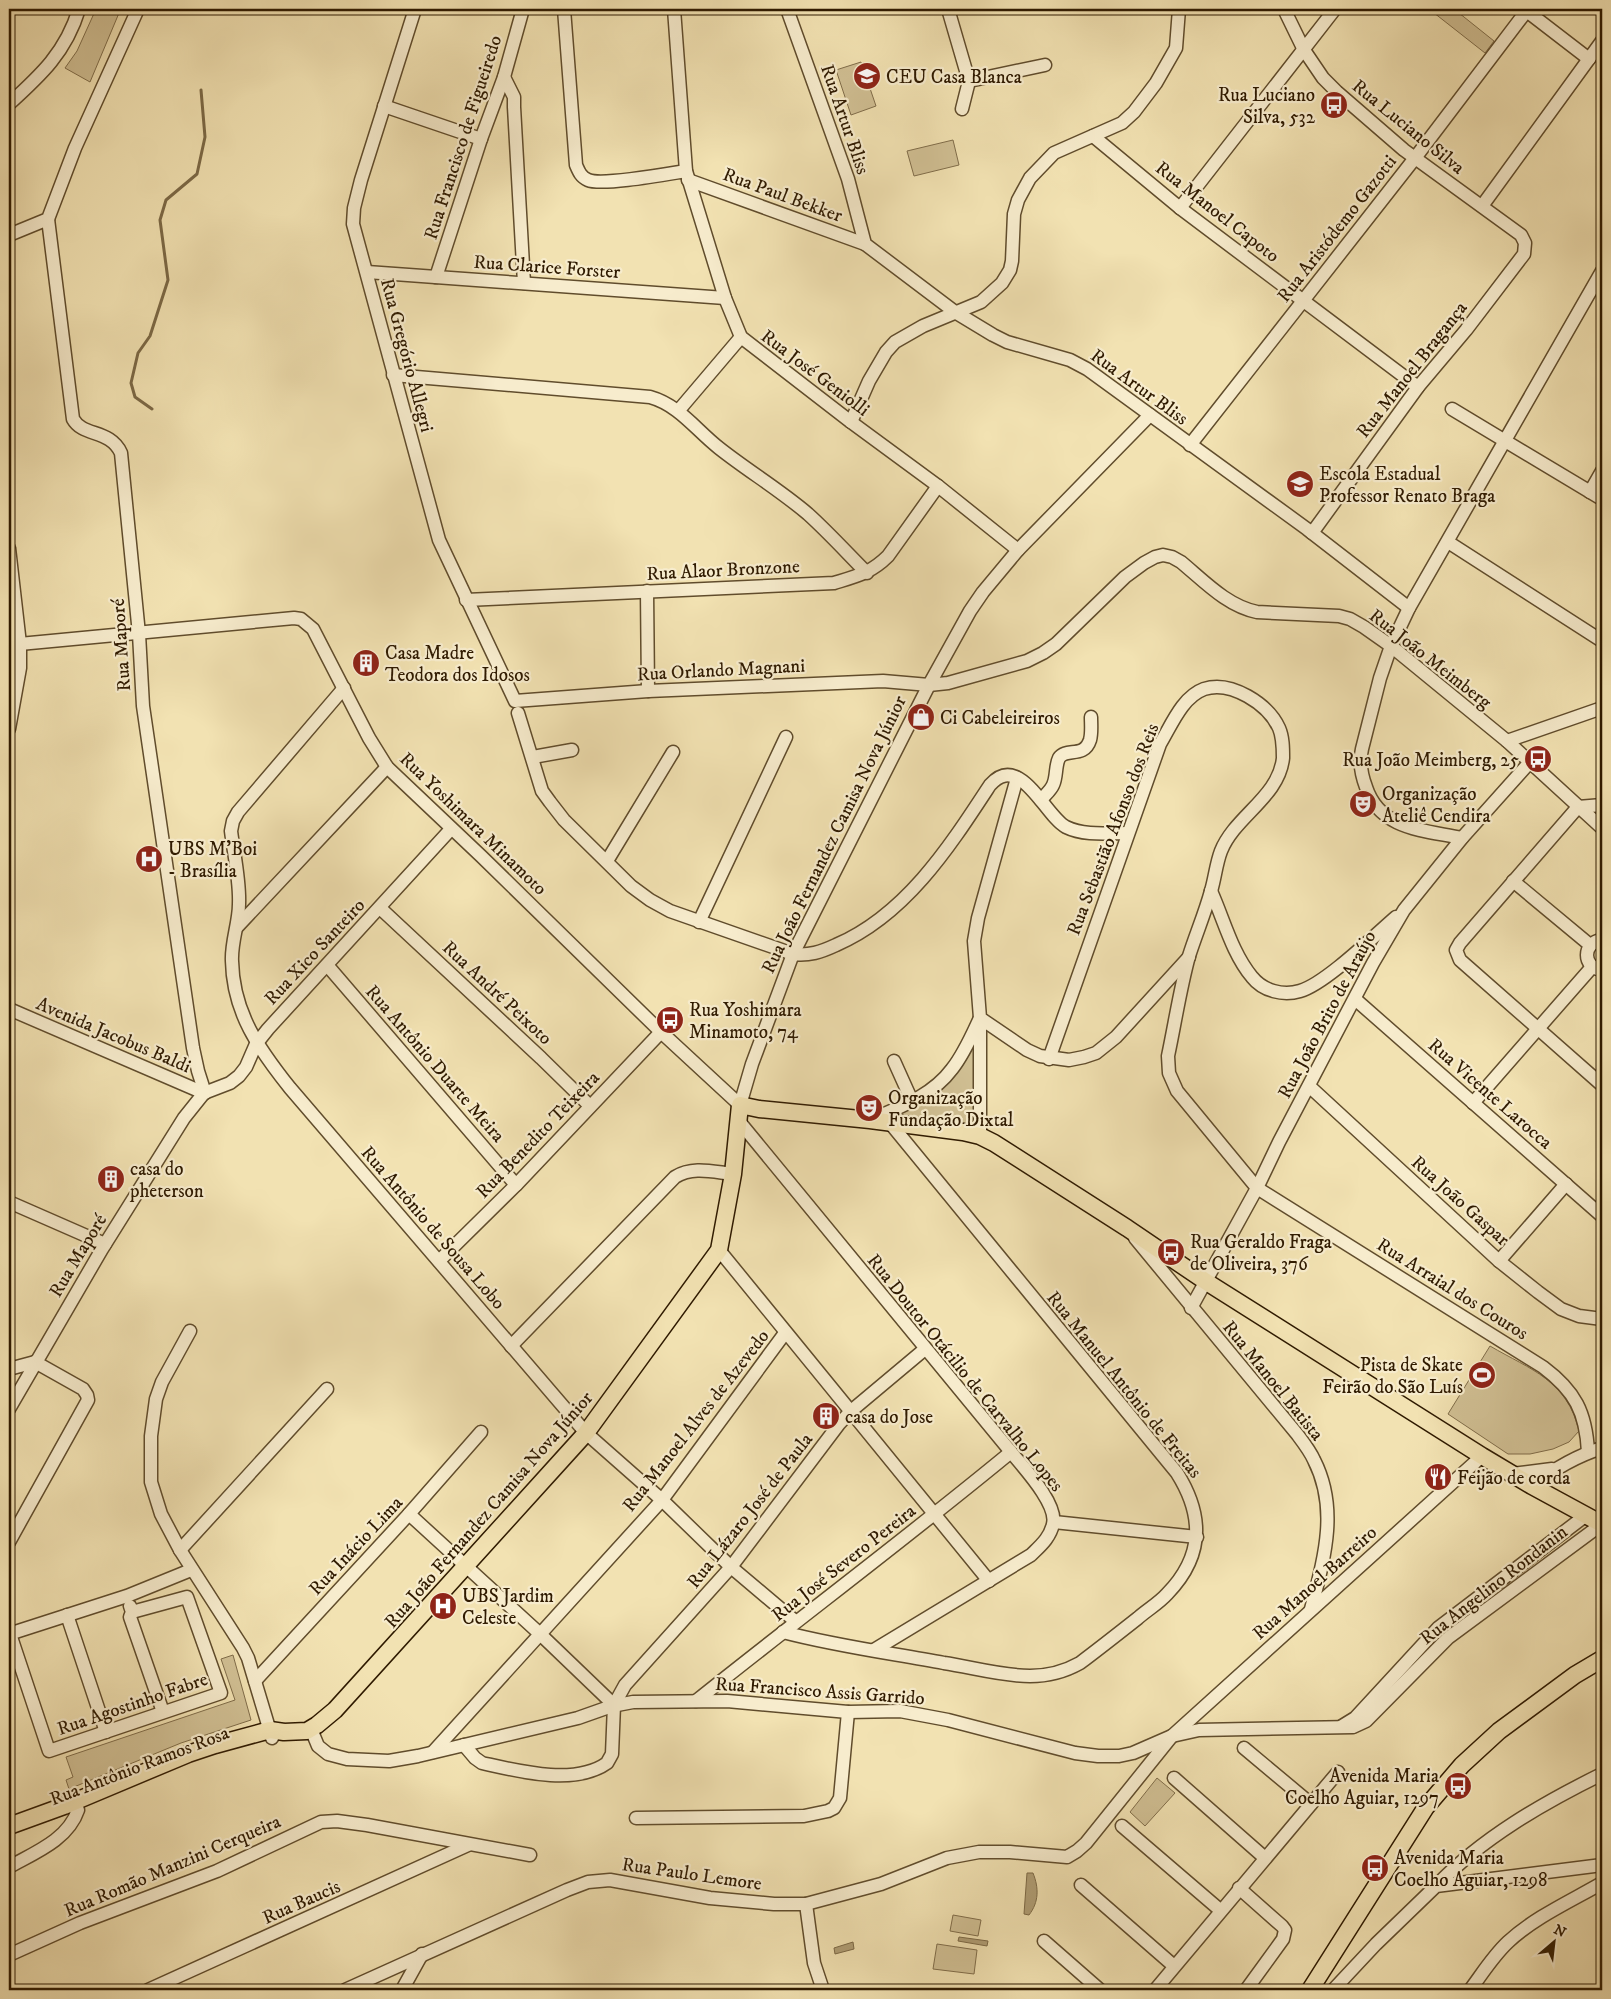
<svg xmlns="http://www.w3.org/2000/svg" width="1611" height="1999" viewBox="0 0 1611 1999" font-family="'IM FELL DW Pica',serif">
  <style>
    .green { fill: #d1c094; stroke: #806d4a }
    .water { fill: #b09e75; stroke: #7c6946 }
    .lines { fill: none; stroke-linecap: round; stroke-linejoin: round }
    .stream { stroke: #7c6946; stroke-width: 3 }
    .minor-casing { stroke: #604c2c; stroke-width: 15 }
    .major-casing { stroke: #2f1a00; stroke-width: 19 }
    .minor { stroke: #f7eccd; stroke-width: 12 }
    .major { stroke: #f2e2b2; stroke-width: 16 }
    .labels { text-anchor: middle; stroke-width: 4.5; stroke-linejoin: round; paint-order: stroke }
    .poi-label { font-size: 19px; fill: #2f1a00; stroke: #f7eccd; text-anchor: start }
    .street-label { font-size: 19px; fill: #2f1a00; stroke: #f7eccd }
  </style>
  <rect width="100%" height="100%" fill="#f2e2b2"/>
  <filter id="stains"><feTurbulence type="fractalNoise" baseFrequency=".004" numOctaves="4"/><feColorMatrix values="0 0 0 0 .2 0 0 0 0 .09 0 0 0 0 .02 0 0 0 .5 -.17"/></filter>
  <radialGradient id="worn" r=".72"><stop offset=".6" stop-color="#630" stop-opacity="0"/><stop offset="1" stop-color="#630" stop-opacity=".3"/></radialGradient>
  <g class="green">
    <path d="M96,9H108L119,13L90,82L65,68L77,51Z"/>
    <path d="M1429,9H1454L1494,41L1485,53Z"/>
    <path d="M861,62L876,106L851,115L836,70Z"/>
    <path d="M953,140L959,165L914,176L907,151Z"/>
    <path d="M977,1035L974,1128L896,1116L931,1095Z"/>
    <path d="M1490,1346C1531,1370 1567,1380 1579,1431L1569,1442L1553,1449L1530,1454H1508L1448,1414Z"/>
    <path d="M233,1655L251,1720L181,1743L69,1789L66,1780L73,1777L66,1757L235,1700L221,1659Z"/>
    <path d="M1157,1778L1175,1793L1145,1826L1130,1812Z"/>
    <path d="M953,1915L981,1920L978,1936L950,1931Z"/>
    <path d="M937,1944L977,1950L974,1974L933,1969Z"/>
  </g>
  <g class="water">
    <path d="M1027,1873H1033C1039,1888 1039,1902 1029,1915L1024,1914Z"/>
    <path d="M959,1937L988,1941L987,1946L958,1941Z"/>
    <path d="M853,1942L854,1949L835,1954L834,1948Z"/>
  </g>
  <g class="lines">
    <path class="stream" d="M152,409L135,397L131,383L138,353L150,336L168,280L160,220L166,200L197,174L205,137L201,90"/>
    <g class="minor-casing">
      <g id="minor">
        <path d="M415,9L361,180L354,208L353,224L439,540L515,701L648,691L883,681L929,685L948,683L1027,661L1043,653L1056,644L1125,577L1144,563L1155,557L1163,555L1172,557L1181,562C1204,581 1227,606 1257,612L1339,616L1350,619L1364,627L1391,646L1507,741L1602,828"/>
        <path d="M564,9L576,165C579,172 581,177 588,180C602,186 667,174 686,171"/>
        <path d="M674,9L686,171L725,298L741,337L851,422L938,486L1018,550"/>
        <path d="M787,9L848,179L865,244L955,312L993,335L1007,342L1070,360L1087,369L1307,529L1409,608"/>
        <path d="M948,9L969,81L962,109"/>
        <path d="M1284,9L1304,50L1323,78L1337,92L1404,150L1521,235L1525,243L1524,254L1466,330L1418,387L1312,533"/>
        <path d="M1524,9L1589,59"/>
        <path d="M504,77L514,97V107L524,283"/>
        <path d="M969,81L1045,65"/>
        <path d="M9,104C41,75 66,52 79,9"/>
        <path d="M384,106L481,139"/>
        <path d="M1093,136L1180,208L1418,387"/>
        <path d="M688,180L865,244"/>
        <path d="M1482,206L1602,41"/>
        <path d="M1180,208L1335,9"/>
        <path d="M48,219L73,419C83,437 110,429 121,453L139,634L143,706L193,1048L198,1071L205,1093"/>
        <path d="M9,235L48,219L75,148L138,9"/>
        <path d="M367,272L725,298"/>
        <path d="M436,277L481,139L504,77L523,9"/>
        <path d="M393,375L650,397C679,405 696,430 719,448C748,471 780,490 808,514C829,533 848,554 867,573"/>
        <path d="M1452,409L1602,499"/>
        <path d="M679,410L741,337"/>
        <path d="M851,422L869,381L886,352L895,342L923,326L981,302L1002,283L1010,270L1012,261L1014,214L1018,200L1030,178L1054,153L1122,123L1134,112L1156,83L1176,48L1179,9"/>
        <path d="M1190,445L1415,158L1528,9"/>
        <path d="M1590,492L1602,471"/>
        <path d="M1448,542L1602,641"/>
        <path d="M9,548L20,644V668L9,729"/>
        <path d="M647,591L648,691"/>
        <path d="M466,600L834,583C857,576 871,573 888,556L938,486"/>
        <path d="M9,645L294,618L301,619L313,629L369,738L387,767L481,856L661,1032L740,1105L752,1064L793,954L929,685L970,611L983,592L1018,550L1150,415"/>
        <path d="M344,688L238,812L233,821L231,831C234,855 240,880 239,904C239,923 231,942 232,961C233,1013 259,1049 290,1088L586,1433L662,1500L731,1567L795,1621"/>
        <path d="M518,713L542,791L550,802L564,820L631,886L650,900L670,911L793,954C809,956 821,952 836,945C906,915 950,846 990,785C1020,751 1045,816 1066,827C1084,836 1108,833 1127,833"/>
        <path d="M1507,741L1602,708"/>
        <path d="M533,757L572,750"/>
        <path d="M1017,778L978,918L974,941L980,1018L1027,1050L1040,1056L1069,1060L1084,1057L1096,1053L1116,1037L1189,957"/>
        <path d="M1041,800C1045,795 1051,790 1053,785C1057,777 1055,766 1059,758C1066,747 1084,759 1090,740C1092,733 1091,724 1091,717"/>
        <path d="M1602,805L1578,807L1460,943L1456,950L1460,960L1602,1085"/>
        <path d="M1462,838C1424,830 1380,830 1366,787C1361,774 1359,762 1362,749L1380,678L1391,646L1409,608L1602,271"/>
        <path d="M607,861L673,752"/>
        <path d="M1513,881L1590,945"/>
        <path d="M1211,891C1224,920 1232,953 1252,977C1263,991 1283,996 1300,991C1325,984 1374,936 1396,917"/>
        <path d="M380,908L541,1058L590,1106"/>
        <path d="M699,922L786,737"/>
        <path d="M237,927L387,767"/>
        <path d="M1602,940C1582,942 1582,968 1602,970"/>
        <path d="M327,965L516,1185"/>
        <path d="M1355,999L1602,1216"/>
        <path d="M9,1009L204,1093"/>
        <path d="M1049,1059L1160,744C1171,726 1182,697 1204,689C1231,680 1268,704 1279,728C1283,737 1283,748 1283,758C1279,797 1235,816 1221,851C1216,864 1215,878 1211,891C1205,913 1196,934 1189,956C1180,989 1175,1023 1168,1056L1169,1073L1177,1091L1257,1188L1543,1367C1575,1391 1586,1412 1588,1452"/>
        <path d="M894,1061L912,1101"/>
        <path d="M1309,1086L1499,1261L1538,1292L1561,1309L1579,1316L1602,1319"/>
        <path d="M204,1093L230,1083L239,1076L246,1067L256,1044L268,1029L451,829"/>
        <path d="M1473,1103L1592,967"/>
        <path d="M738,1120L1011,1452C1023,1467 1058,1504 1053,1524C1050,1538 1040,1546 1031,1555L874,1650"/>
        <path d="M870,1120C900,1107 932,1096 952,1069C964,1054 972,1035 980,1018"/>
        <path d="M980,1136V1020"/>
        <path d="M9,1202L105,1244"/>
        <path d="M1135,1238L1297,1434C1303,1442 1310,1451 1314,1460C1339,1509 1324,1559 1311,1609"/>
        <path d="M719,1250L989,1581"/>
        <path d="M439,1261L516,1185L661,1032"/>
        <path d="M1499,1261L1566,1184"/>
        <path d="M1191,1308L1257,1188L1279,1142L1373,963L1404,910L1462,838L1530,762"/>
        <path d="M190,1331L162,1382L156,1399L151,1436V1482L161,1514L180,1550L243,1648L248,1658L272,1738"/>
        <path d="M511,1346L675,1177C693,1166 713,1172 733,1174"/>
        <path d="M9,1369L35,1362"/>
        <path d="M9,1409L102,1249L184,1118L204,1093"/>
        <path d="M1512,1474L1552,1469"/>
        <path d="M1532,1486C1554,1469 1576,1456 1602,1448"/>
        <path d="M409,1514L539,1633L614,1705"/>
        <path d="M1054,1522L1197,1537"/>
        <path d="M9,1542L88,1400L87,1395L83,1389L35,1362"/>
        <path d="M180,1550L327,1389"/>
        <path d="M130,1606L132,1612L130,1617L163,1712"/>
        <path d="M67,1615L106,1732"/>
        <path d="M783,1632C836,1646 890,1653 944,1663C971,1667 1002,1676 1030,1676C1049,1676 1064,1672 1080,1663C1100,1648 1119,1633 1138,1618C1147,1610 1159,1603 1167,1594C1204,1556 1204,1516 1177,1473L890,1123"/>
        <path d="M9,1634L127,1596L191,1570"/>
        <path d="M10,1634L49,1751L221,1693L187,1597L132,1612"/>
        <path d="M255,1681L409,1514L481,1432"/>
        <path d="M696,1701C801,1617 908,1537 1011,1452"/>
        <path d="M1342,1726L1355,1718L1438,1628L1585,1516"/>
        <path d="M311,1729L318,1746L328,1754L347,1759L389,1761L418,1756L578,1718L612,1706L633,1702L727,1701L848,1712L900,1711L948,1720L1075,1753L1098,1756H1119L1133,1753L1172,1736L1199,1730L1353,1727L1366,1721L1448,1638L1602,1524"/>
        <path d="M464,1745L475,1758L482,1763C518,1771 575,1786 607,1763L612,1754L614,1705L625,1685L731,1567L839,1424L851,1411L925,1349"/>
        <path d="M1244,1748L1311,1804"/>
        <path d="M433,1752L662,1500L785,1333"/>
        <path d="M1174,1778L1265,1858"/>
        <path d="M636,1818L804,1816L828,1811L834,1808L840,1798L848,1712"/>
        <path d="M1122,1826L1220,1910"/>
        <path d="M9,1867C34,1853 68,1840 78,1810L74,1801"/>
        <path d="M1081,1885L1174,1966"/>
        <path d="M1436,1886C1482,1838 1543,1803 1602,1774"/>
        <path d="M1239,1888L1282,1926L1285,1930L1283,1939L1246,1990"/>
        <path d="M806,1904L814,1963L823,1990"/>
        <path d="M1044,1941L1100,1990"/>
        <path d="M9,1955L80,1923L217,1871L321,1822L337,1821L367,1825L530,1855"/>
        <path d="M148,1990L468,1845"/>
        <path d="M345,1990L567,1890L588,1882L610,1880L710,1898L774,1904H806L881,1884L947,1858L979,1852H1010L1067,1857L1077,1851L1086,1843L1172,1736L1482,1456"/>
        <path d="M402,1990L422,1954"/>
        <path d="M1155,1990L1338,1772"/>
        <path d="M1333,1990L1376,1944L1436,1886L1602,1865"/>
        <path d="M1470,1990C1482,1974 1493,1956 1508,1942C1535,1917 1571,1901 1602,1883"/>
      </g>
    </g>
    <g class="major-casing">
      <g id="major">
        <path d="M9,1826L64,1806L188,1754L215,1745L270,1730L284,1732L307,1731L317,1725L335,1710L586,1433L719,1250L733,1174L740,1105L759,1109L870,1120L963,1132L980,1136L994,1143L1127,1228L1205,1281L1482,1456L1532,1486L1602,1524"/>
        <path d="M1310,1990L1426,1807L1462,1765L1499,1731L1575,1675L1602,1659"/>
      </g>
    </g>
    <use href="#minor" class="minor"/>
    <use href="#major" class="major"/>
  </g>
  <defs>
    <g id="school-disc" transform="scale(1.4375)"><circle r="9.5" fill="#8f2418" stroke="#f7eccd"/><path d="M0-5L7-2L0 1L-7-2ZM-4 1L0 2.5L4 1V4Q0 6-4 4Z" fill="#fff"/></g>
    <g id="bus-disc" transform="scale(1.4375)"><circle r="9.5" fill="#8f2418" stroke="#f7eccd"/><path d="M-5-6H5V4H4V6H2V4H-2V6H-4V4H-5ZM-3.5-4V0h7V-4ZM-3.5 1.2v1.5H-2V1.2ZM2 1.2v1.5H3.5V1.2Z" fill="#fff"/></g>
    <g id="building-disc" transform="scale(1.4375)"><circle r="9.5" fill="#8f2418" stroke="#f7eccd"/><path d="M-4-6H4V6H1V3H-1V6H-4ZM-2.5-4.3h1.7v1.8h-1.7ZM.8-4.3h1.7v1.8H.8ZM-2.5-1h1.7V.8h-1.7ZM.8-1h1.7V.8H.8Z" fill="#fff"/></g>
    <g id="shop-disc" transform="scale(1.4375)"><circle r="9.5" fill="#8f2418" stroke="#f7eccd"/><path d="M-5-2.5h2.3a2.7 3.5 0 0 1 5.4 0H5L5.5 6h-11ZM-1.5-2.5h3a1.5 2.3 0 0 0-3 0Z" fill="#fff"/></g>
    <g id="theatre-disc" transform="scale(1.4375)"><circle r="9.5" fill="#8f2418" stroke="#f7eccd"/><path d="M-5-5.5Q0-4 5-5.5V0Q5 5 0 6Q-5 5-5 0ZM-3.3-2.5H-1v1.5H-3.3ZM1-2.5H3.3v1.5H1ZM-2.8 1Q0 5.5 2.8 1Z" fill="#fff"/></g>
    <g id="hospital-disc" transform="scale(1.4375)"><circle r="9.5" fill="#8f2418" stroke="#f7eccd"/><path d="M-5-5h3v3.5h4V-5h3V5h-3V1.5h-4V5h-3Z" fill="#fff"/></g>
    <g id="stadium-disc" transform="scale(1.4375)"><circle r="9.5" fill="#8f2418" stroke="#f7eccd"/><path d="M0-5a6.5 5 0 1 0 0 10a6.5 5 0 1 0 0-10ZM-3.5-1.8h7v3.6h-7Z" fill="#fff"/></g>
    <g id="restaurant-disc" transform="scale(1.4375)"><circle r="9.5" fill="#8f2418" stroke="#f7eccd"/><path d="M-5-6h1v4h1v-4h1v4h1v-4h1v5L-1.5 .5V6h-2V.5L-5-1ZM5-6V6H3V1.5H1.5Q1.5-4 5-6Z" fill="#fff"/></g>
  </defs>
  <g fill-rule="evenodd">
    <use href="#school-disc" x="867" y="76"/>
    <use href="#bus-disc" x="1334" y="105"/>
    <use href="#school-disc" x="1300" y="484"/>
    <use href="#building-disc" x="366" y="663"/>
    <use href="#shop-disc" x="921" y="717"/>
    <use href="#bus-disc" x="1538" y="759"/>
    <use href="#theatre-disc" x="1363" y="804"/>
    <use href="#hospital-disc" x="149" y="859"/>
    <use href="#bus-disc" x="670" y="1020"/>
    <use href="#theatre-disc" x="869" y="1108"/>
    <use href="#building-disc" x="111" y="1179"/>
    <use href="#bus-disc" x="1171" y="1252"/>
    <use href="#stadium-disc" x="1482" y="1375"/>
    <use href="#building-disc" x="826" y="1416"/>
    <use href="#restaurant-disc" x="1438" y="1477"/>
    <use href="#hospital-disc" x="443" y="1606"/>
    <use href="#bus-disc" x="1458" y="1786"/>
    <use href="#bus-disc" x="1375" y="1868"/>
  </g>
  <g class="labels">
    <g class="poi-label">
      <text x="886" y="83">CEU Casa Blanca</text>
      <text x="1315" y="101" text-anchor="end">Rua Luciano<tspan x="1315" dy="22">Silva, 532</tspan></text>
      <text x="1319" y="480">Escola Estadual<tspan x="1319" dy="22">Professor Renato Braga</tspan></text>
      <text x="385" y="659">Casa Madre<tspan x="385" dy="22">Teodora dos Idosos</tspan></text>
      <text x="940" y="724">Ci Cabeleireiros</text>
      <text x="1519" y="766" text-anchor="end">Rua João Meimberg, 25</text>
      <text x="1382" y="800">Organização<tspan x="1382" dy="22">Ateliê Cendira</tspan></text>
      <text x="168" y="855">UBS M'Boi<tspan x="168" dy="22">- Brasília</tspan></text>
      <text x="689" y="1016">Rua Yoshimara<tspan x="689" dy="22">Minamoto, 74</tspan></text>
      <text x="888" y="1104">Organização<tspan x="888" dy="22">Fundação Dixtal</tspan></text>
      <text x="130" y="1175">casa do<tspan x="130" dy="22">pheterson</tspan></text>
      <text x="1190" y="1248">Rua Geraldo Fraga<tspan x="1190" dy="22">de Oliveira, 376</tspan></text>
      <text x="1463" y="1371" text-anchor="end">Pista de Skate<tspan x="1463" dy="22">Feirão do São Luís</tspan></text>
      <text x="845" y="1423">casa do Jose</text>
      <text x="1457" y="1484">Feijão de corda</text>
      <text x="462" y="1602">UBS Jardim<tspan x="462" dy="22">Celeste</tspan></text>
      <text x="1439" y="1782" text-anchor="end">Avenida Maria<tspan x="1439" dy="22">Coelho Aguiar, 1297</tspan></text>
      <text x="1394" y="1864">Avenida Maria<tspan x="1394" dy="22">Coelho Aguiar, 1298</tspan></text>
    </g>
    <g class="street-label">
      <text transform="translate(846 119) rotate(71)" y="7">Rua Artur Bliss</text>
      <text transform="translate(1409 126) rotate(39)" y="7">Rua Luciano Silva</text>
      <text transform="translate(462 137) rotate(-72)" y="7">Rua Francisco de Figueiredo</text>
      <text transform="translate(783 194) rotate(20)" y="7">Rua Paul Bekker</text>
      <text transform="translate(1218 211) rotate(38)" y="7">Rua Manoel Capoto</text>
      <text transform="translate(1336 228) rotate(-52)" y="7">Rua Aristódemo Gazotti</text>
      <text transform="translate(547 266) rotate(4)" y="7">Rua Clarice Forster</text>
      <text transform="translate(408 355) rotate(75)" y="7">Rua Gregório Allegri</text>
      <text transform="translate(1411 369) rotate(-52)" y="7">Rua Manoel Bragança</text>
      <text transform="translate(816 372) rotate(37)" y="7">Rua José Geniolli</text>
      <text transform="translate(1140 386) rotate(36)" y="7">Rua Artur Bliss</text>
      <text transform="translate(723 569) rotate(-3)" y="7">Rua Alaor Bronzone</text>
      <text transform="translate(120 645) rotate(-94)" y="7">Rua Maporé</text>
      <text transform="translate(1431 658) rotate(38)" y="7">Rua João Meimberg</text>
      <text transform="translate(721 669) rotate(-3)" y="7">Rua Orlando Magnani</text>
      <text transform="translate(474 823) rotate(44)" y="7">Rua Yoshimara Minamoto</text>
      <text transform="translate(1112 829) rotate(-69)" y="7">Rua Sebastião Afonso dos Reis</text>
      <text transform="translate(833 834) rotate(-64)" y="7">Rua João Fernandez Camisa Nova Júnior</text>
      <text transform="translate(314 951) rotate(-47)" y="7">Rua Xico Santeiro</text>
      <text transform="translate(498 992) rotate(43)" y="7">Rua André Peixoto</text>
      <text transform="translate(1326 1014) rotate(-62)" y="7">Rua João Brito de Araújo</text>
      <text transform="translate(114 1034) rotate(23)" y="7">Avenida Jacobus Baldi</text>
      <text transform="translate(436 1063) rotate(49)" y="7">Rua Antônio Duarte Meira</text>
      <text transform="translate(1491 1093) rotate(41)" y="7">Rua Vicente Larocca</text>
      <text transform="translate(537 1134) rotate(-46)" y="7">Rua Benedito Teixeira</text>
      <text transform="translate(1461 1200) rotate(42)" y="7">Rua João Gaspar</text>
      <text transform="translate(434 1227) rotate(49)" y="7">Rua Antônio de Sousa Lobo</text>
      <text transform="translate(77 1255) rotate(-59)" y="7">Rua Maporé</text>
      <text transform="translate(1453 1288) rotate(32)" y="7">Rua Arraial dos Couros</text>
      <text transform="translate(966 1372) rotate(51)" y="7">Rua Doutor Otácilio de Carvalho Lopes</text>
      <text transform="translate(1274 1380) rotate(51)" y="7">Rua Manoel Batista</text>
      <text transform="translate(1125 1384) rotate(51)" y="7">Rua Manuel Antônio de Freitas</text>
      <text transform="translate(695 1420) rotate(-52)" y="7">Rua Manoel Alves de Azevedo</text>
      <text transform="translate(488 1509) rotate(-49)" y="7">Rua João Fernandez Camisa Nova Júnior</text>
      <text transform="translate(749 1510) rotate(-52)" y="7">Rua Lázaro José de Paula</text>
      <text transform="translate(355 1545) rotate(-47)" y="7">Rua Inácio Lima</text>
      <text transform="translate(843 1562) rotate(-38)" y="7">Rua José Severo Pereira</text>
      <text transform="translate(1314 1582) rotate(-42)" y="7">Rua Manoel Barreiro</text>
      <text transform="translate(1493 1584) rotate(-38)" y="7">Rua Angelino Rondanin</text>
      <text transform="translate(820 1690) rotate(4)" y="7">Rua Francisco Assis Garrido</text>
      <text transform="translate(132 1703) rotate(-19)" y="7">Rua Agostinho Fabre</text>
      <text transform="translate(139 1765) rotate(-21)" y="7">Rua Antônio Ramos Rosa</text>
      <text transform="translate(172 1865) rotate(-23)" y="7">Rua Romão Manzini Cerqueira</text>
      <text transform="translate(692 1873) rotate(8)" y="7">Rua Paulo Lemore</text>
      <text transform="translate(301 1901) rotate(-24)" y="7">Rua Baucis</text>
    </g>
  </g>
  <rect width="1611" height="1999" fill="none" stroke="#f2e2b2" stroke-width="30"/>
  <rect x="10" y="10" width="1591" height="1979" fill="none" stroke="#2f1a00" stroke-width="2.5"/>
  <rect x="15" y="15" width="1581" height="1969" fill="none" stroke="#2f1a00"/>
  <g transform="translate(1554 1942) rotate(28)" stroke="#f7eccd" stroke-width="4" paint-order="stroke">
  <path d="M0-4L9 19L0 12L-9 19Z" fill="#2f1a00"/>
  <text y="-8" font-size="14" font-weight="bold" text-anchor="middle" fill="#2f1a00">N</text>
  </g>
  <rect width="100%" height="100%" filter="url(#stains)"/>
  <rect width="100%" height="100%" fill="url(#worn)"/>
</svg>
